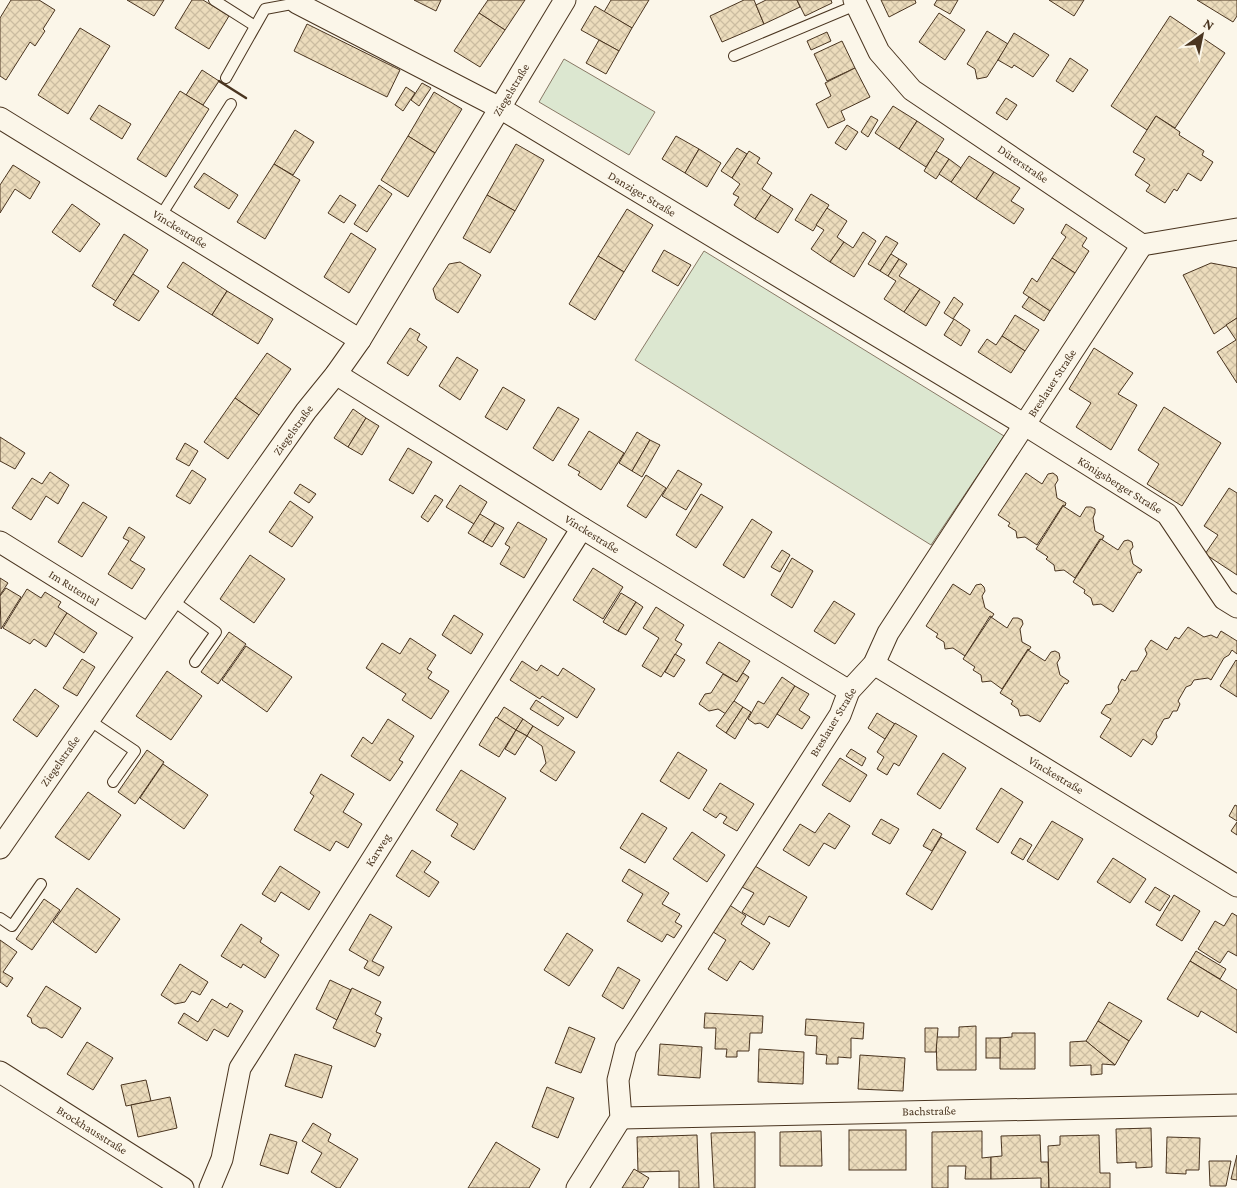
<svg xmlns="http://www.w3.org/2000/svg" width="1237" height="1188" viewBox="0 0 1237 1188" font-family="'Crimson Pro',serif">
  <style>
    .green { fill: #dce7d0; stroke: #887966 }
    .building { fill: url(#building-cross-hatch); stroke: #4a3520 }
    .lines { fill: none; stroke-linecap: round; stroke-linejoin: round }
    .service-casing { stroke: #4a3520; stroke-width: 12 }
    .minor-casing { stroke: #4a3520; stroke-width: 23 }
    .service { stroke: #fbf6e9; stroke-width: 10 }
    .minor { stroke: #fbf6e9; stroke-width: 21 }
    .wall { stroke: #4a3520; stroke-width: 2.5 }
    .labels { text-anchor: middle; stroke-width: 4; stroke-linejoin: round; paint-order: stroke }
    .street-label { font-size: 12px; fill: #4a3520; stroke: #fbf6e9 }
  </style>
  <defs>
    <pattern id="building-cross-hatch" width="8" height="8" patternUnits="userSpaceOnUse" patternTransform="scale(1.25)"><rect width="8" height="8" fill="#ecdcbc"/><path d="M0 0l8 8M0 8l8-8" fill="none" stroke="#ccbda1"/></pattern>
  </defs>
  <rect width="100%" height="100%" fill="#fbf6e9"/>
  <g class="green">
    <path d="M564,59L655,112L629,155L539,102Z"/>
    <path d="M704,251L1004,436L931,545L635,360Z"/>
  </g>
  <g class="building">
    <path d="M11,0H39L55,10L43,29L45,31L35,46L30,42L6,80L0,76V18Z"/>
    <path d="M127,0H164L154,16Z"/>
    <path d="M192,0H203L229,16L209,49L175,28Z"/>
    <path d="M414,0H441L436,11Z"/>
    <path d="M488,0H525L505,30L479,13Z"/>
    <path d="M611,0H649L632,28L604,12Z"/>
    <path d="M744,0H754L764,24L722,42L710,16Z"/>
    <path d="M766,0H797L800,7L764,24L756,5Z"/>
    <path d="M797,0H831L832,3L805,16Z"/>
    <path d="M881,0H915L916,3L889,17Z"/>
    <path d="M937,0H958L950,14L934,5Z"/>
    <path d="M1049,0H1084L1074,16Z"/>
    <path d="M1197,0H1237V16L1233,22Z"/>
    <path d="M595,6L632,28L619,51L581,30Z"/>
    <path d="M479,13L505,30L480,67L454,51Z"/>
    <path d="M939,13L965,30L945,60L919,42Z"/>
    <path d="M1170,16L1225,53L1175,128L1156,116L1147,130L1111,106Z"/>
    <path d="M307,24L400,70L387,97L294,51Z"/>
    <path d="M80,28L110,46L68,114L38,95Z"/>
    <path d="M987,31L1008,44L987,77L977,79L975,69L967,64Z"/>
    <path d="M827,32L831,41L811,50L807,41Z"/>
    <path d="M1014,33L1049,55L1033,77L1014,65L1012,68L998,60Z"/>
    <path d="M599,40L619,51L606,74L586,63Z"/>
    <path d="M842,41L855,68L827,81L814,54Z"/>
    <path d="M1070,58L1088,70L1073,92L1056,81Z"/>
    <path d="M855,68L870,97L841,111L845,120L828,128L816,104L831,96L825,83Z"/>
    <path d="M202,70L219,81L203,105L186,95Z"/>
    <path d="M422,83L431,88L419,106L411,100Z"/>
    <path d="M406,87L415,93L403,111L395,105Z"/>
    <path d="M180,91L209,109L166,177L137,159Z"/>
    <path d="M434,92L462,109L435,153L408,136Z"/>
    <path d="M1006,98L1017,105L1007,120L996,113Z"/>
    <path d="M99,105L131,124L122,139L90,119Z"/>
    <path d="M893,106L917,121L899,149L875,133Z"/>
    <path d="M871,116L878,120L868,137L861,132Z"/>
    <path d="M1156,116L1180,132L1179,135L1204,151L1202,155L1213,162L1201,181L1188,173L1177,191L1174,189L1165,203L1146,191L1150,185L1135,175L1145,159L1133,152Z"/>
    <path d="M917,121L944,139L926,167L899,149Z"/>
    <path d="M847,125L858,132L846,150L835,143Z"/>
    <path d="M295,130L314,142L293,175L274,164Z"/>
    <path d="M408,136L435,153L408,197L381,180Z"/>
    <path d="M676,136L699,149L685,173L662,159Z"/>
    <path d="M516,144L544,160L515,211L487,195Z"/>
    <path d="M737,148L747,154L732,178L721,171Z"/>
    <path d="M699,149L721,163L707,187L685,173Z"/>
    <path d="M749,151L760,158L757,163L772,173L762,189L771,195L755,219L734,205L739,197L733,194L740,184L732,178Z"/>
    <path d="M936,151L949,159L936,179L924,171Z"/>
    <path d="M969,156L994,172L976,199L951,182Z"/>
    <path d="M949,159L961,168L951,182L939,174Z"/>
    <path d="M274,164L300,180L265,239L237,222Z"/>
    <path d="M13,165L40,182L30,199L15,189L0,213V185Z"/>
    <path d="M994,172L1020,188L1011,201L1024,209L1014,224L976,199Z"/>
    <path d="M204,173L238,195L229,209L194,187Z"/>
    <path d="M379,185L392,194L367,232L354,224Z"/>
    <path d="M811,194L829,205L813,231L795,220Z"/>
    <path d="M340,195L356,205L344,223L328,213Z"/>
    <path d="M487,195L515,211L490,253L463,238Z"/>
    <path d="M771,195L793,209L778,233L755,219Z"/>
    <path d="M72,204L100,224L80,252L52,232Z"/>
    <path d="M827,208L847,221L837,237L844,242L830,262L811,249L824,230L816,225Z"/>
    <path d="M627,209L653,225L624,272L598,256Z"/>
    <path d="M1066,224L1087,238L1082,246L1089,251L1075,273L1052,258L1066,237L1061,233Z"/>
    <path d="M863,232L876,241L854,277L830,262L844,242L853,248Z"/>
    <path d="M351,233L376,249L349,293L324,277Z"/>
    <path d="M124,234L148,250L116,301L92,286Z"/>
    <path d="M886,236L898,243L880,271L868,264Z"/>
    <path d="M664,250L691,265L678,286L652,271Z"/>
    <path d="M891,254L899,259L888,276L880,271Z"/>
    <path d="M598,256L624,272L595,320L569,304Z"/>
    <path d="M1052,258L1075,273L1050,311L1023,293L1032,278L1037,282Z"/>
    <path d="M899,259L907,264L899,276L920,289L904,312L884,299L896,281L888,276Z"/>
    <path d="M183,262L227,291L212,315L167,287Z"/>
    <path d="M460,262L481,275L458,313L436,299L433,289L449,264Z"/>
    <path d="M1211,263L1237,268V318L1214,334L1183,275Z"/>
    <path d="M133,274L159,291L139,321L113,305Z"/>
    <path d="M920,289L940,302L926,326L904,312Z"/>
    <path d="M227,291L273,319L258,344L212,315Z"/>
    <path d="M954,297L963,304L953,319L944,313Z"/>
    <path d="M1029,297L1050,311L1044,321L1022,307Z"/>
    <path d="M1015,315L1039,330L1025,351L1002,336Z"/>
    <path d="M1237,318V383L1217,352L1236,340L1226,325Z"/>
    <path d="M954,319L970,330L961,346L944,335Z"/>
    <path d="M410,328L420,334L417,340L427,347L408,376L387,363Z"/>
    <path d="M1002,336L1025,351L1011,373L978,352L987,339L996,345Z"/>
    <path d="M1094,348L1133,373L1118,394L1137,405L1111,450L1076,427L1091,403L1069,389Z"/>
    <path d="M267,353L291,369L259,415L235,398Z"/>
    <path d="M457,357L478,370L460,400L439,386Z"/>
    <path d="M503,387L525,400L507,430L485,417Z"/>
    <path d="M235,398L259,415L228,459L204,442Z"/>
    <path d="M558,407L579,419L553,461L533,448Z"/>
    <path d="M1164,407L1221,443L1182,506L1147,484L1159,464L1138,450Z"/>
    <path d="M353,409L366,418L348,447L334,438Z"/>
    <path d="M366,418L379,426L362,455L348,447Z"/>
    <path d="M589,431L624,453L601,490L578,475L580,472L568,465Z"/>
    <path d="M637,432L650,440L632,471L619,463Z"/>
    <path d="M0,437L25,453L15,469L0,461Z"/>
    <path d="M650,440L660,445L642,477L632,471Z"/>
    <path d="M185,443L198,451L189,466L176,459Z"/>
    <path d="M408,448L432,462L413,494L389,480Z"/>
    <path d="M192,470L206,479L190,504L176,496Z"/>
    <path d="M678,470L702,484L686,510L662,496Z"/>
    <path d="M50,472L69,485L58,504L46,496L31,520L12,508L32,478L42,484Z"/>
    <path d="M1026,473L1042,484L1048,474L1053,473L1057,476L1058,480L1055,485L1057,498L1066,503L1065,506L1063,505L1037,545L1025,537L1017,538L1016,531L1008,526L1010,523L998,515Z"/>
    <path d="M646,475L666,488L646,518L627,506Z"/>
    <path d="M300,484L316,494L309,503L294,493Z"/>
    <path d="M460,485L487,502L474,524L446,507Z"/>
    <path d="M1229,488L1237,493V575L1205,554L1218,535L1204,526Z"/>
    <path d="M701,494L723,507L696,548L676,535Z"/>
    <path d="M435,495L443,500L428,522L421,517Z"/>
    <path d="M290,501L313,517L292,547L269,532Z"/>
    <path d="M83,502L107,517L82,557L58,542Z"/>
    <path d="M1063,506L1080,517L1086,507H1091L1095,509V513L1093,518L1095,531L1104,536L1102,540L1100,539L1075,578L1064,570L1055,571L1054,565L1046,559L1048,557L1036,549Z"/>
    <path d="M480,514L495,523L483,542L468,533Z"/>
    <path d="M752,519L772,532L744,578L723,565Z"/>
    <path d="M518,522L547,539L524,578L500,564L510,547L505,544Z"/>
    <path d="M495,523L504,528L492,547L483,542Z"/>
    <path d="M129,527L145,537L130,560L145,569L132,589L108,574L129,541L123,538Z"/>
    <path d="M1101,539L1118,550L1124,541L1128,540L1132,542L1133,547L1130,551L1133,564L1142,570L1140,573L1138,572L1113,612L1101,604L1093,605L1091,598L1084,593L1085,590L1073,582Z"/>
    <path d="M782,550L790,555L780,572L771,567Z"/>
    <path d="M250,555L285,579L254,623L220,599Z"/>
    <path d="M792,558L813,571L792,608L771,595Z"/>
    <path d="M593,568L623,587L603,619L573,600Z"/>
    <path d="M0,578L8,583L0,595Z"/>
    <path d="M953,584L970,595L976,585L981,584L984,587L985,591L982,596L985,608L994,614L992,617L990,616L965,656L953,648L945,649L944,642L936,637L938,634L926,626Z"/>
    <path d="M6,588L21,597L1,629L0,596Z"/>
    <path d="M27,589L41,598L45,592L61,602L58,607L67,613L46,647L34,639L30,644L3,628Z"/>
    <path d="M621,593L636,602L618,631L603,622Z"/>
    <path d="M834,601L855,614L835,644L814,631Z"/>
    <path d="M636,602L643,607L626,635L618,631Z"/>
    <path d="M656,607L684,625L675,640L682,644L661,677L642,666L659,638L643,628Z"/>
    <path d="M67,613L97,633L84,653L54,633Z"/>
    <path d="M454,615L483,634L471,654L442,635Z"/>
    <path d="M991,617L1007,628L1013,618H1018L1022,620L1023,624L1020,629L1022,642L1031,647L1029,650L1028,649L1002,689L991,681L982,682L981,675L973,670L975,667L963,659Z"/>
    <path d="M1188,627L1204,637L1211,635L1217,638L1221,631L1237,641V654L1232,650L1229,655L1224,658L1211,680L1208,678L1194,680L1191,685L1186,687L1178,701L1180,704L1177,711H1173L1169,718L1164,719L1156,733L1157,737L1152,745L1143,739L1131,757L1100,737L1111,719L1101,713L1106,705L1111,704L1119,691L1118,687L1122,679L1125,681L1131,671H1137L1147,654L1145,649L1151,640L1167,650L1175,637L1179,639Z"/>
    <path d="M229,632L246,644L218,684L201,672Z"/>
    <path d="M410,638L436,655L427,669L432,672L428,678L449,691L431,719L402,700L406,694L366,668L382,643L400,654Z"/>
    <path d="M719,642L750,661L737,682L706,663Z"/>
    <path d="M246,646L292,677L267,712L222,680Z"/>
    <path d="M1028,650L1045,661L1051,652L1055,651L1059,653L1060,658L1057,663L1060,675L1069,681L1067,684L1065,683L1040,722L1028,715L1020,716L1018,709L1011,704L1013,701L1000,693Z"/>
    <path d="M675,654L685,660L674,677L665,672Z"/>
    <path d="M82,659L95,667L77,696L63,688Z"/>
    <path d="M1236,660L1237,661V697L1220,686Z"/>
    <path d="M522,661L537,671L541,665L558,676L563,668L595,689L577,718L542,696L540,699L510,680Z"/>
    <path d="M167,671L202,696L171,740L136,716Z"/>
    <path d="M743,673L749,677L726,714L718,709L709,711L699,704L705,694L711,693L723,674L737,682Z"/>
    <path d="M782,677L795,686L768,728L760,723L755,724L748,719L758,701L764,704Z"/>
    <path d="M795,686L809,694L799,710L810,717L802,729L777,714Z"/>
    <path d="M35,689L59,706L37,737L13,720Z"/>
    <path d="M536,700L564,718L558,726L530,709Z"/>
    <path d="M734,701L743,707L726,733L716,726Z"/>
    <path d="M504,707L523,719L516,730L497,718Z"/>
    <path d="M743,707L751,712L735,739L726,733Z"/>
    <path d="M877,713L895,724L885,739L868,728Z"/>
    <path d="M496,717L516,730L499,757L479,745Z"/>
    <path d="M388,719L414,736L399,760L403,762L390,781L351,756L363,737L372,744Z"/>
    <path d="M523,719L533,726L527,736L516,730Z"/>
    <path d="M895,723L917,736L899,766L894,763L887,775L877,769L884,757L877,752Z"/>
    <path d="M533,726L575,752L556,781L540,771L546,763L542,746L527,736Z"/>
    <path d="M516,730L527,736L515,755L505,749Z"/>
    <path d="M851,749L866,758L862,766L846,756Z"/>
    <path d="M147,750L164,762L135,804L118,792Z"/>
    <path d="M678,752L707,770L689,799L660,781Z"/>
    <path d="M943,753L966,768L940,809L917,794Z"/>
    <path d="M840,758L867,775L850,802L822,785Z"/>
    <path d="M163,764L208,795L184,829L140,798Z"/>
    <path d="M461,770L506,798L474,850L451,836L458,824L436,810Z"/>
    <path d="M321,774L354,794L343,812L362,824L348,848L336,841L330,851L294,830L314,796L310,793Z"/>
    <path d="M720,783L754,804L737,831L723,823L727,817L720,813L716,818L703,810Z"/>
    <path d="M1001,788L1023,802L998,843L976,829Z"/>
    <path d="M88,792L121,815L89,860L55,837Z"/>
    <path d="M1235,805L1237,806V821L1229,816Z"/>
    <path d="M642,813L667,828L645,863L620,848Z"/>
    <path d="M829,813L850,826L835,849L824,843L809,866L783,850L800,824L815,833Z"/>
    <path d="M881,819L899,829L890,844L872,834Z"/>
    <path d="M1052,821L1083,839L1058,880L1027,861Z"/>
    <path d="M1237,822V835L1231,831Z"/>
    <path d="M933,829L942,834L932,851L923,846Z"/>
    <path d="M692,832L725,855L707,882L673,859Z"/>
    <path d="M941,837L966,852L932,910L906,894Z"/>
    <path d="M1020,838L1032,845L1023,860L1011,853Z"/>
    <path d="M412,850L431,862L424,872L439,882L429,897L396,876Z"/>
    <path d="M1113,858L1146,879L1130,903L1097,882Z"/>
    <path d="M280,866L320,892L309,910L281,892L275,902L262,894Z"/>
    <path d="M755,866L807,897L789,927L769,916L764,925L742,912L754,893L742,887Z"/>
    <path d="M629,869L669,893L662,904L680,914L675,922L682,926L674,938L667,934L662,942L627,921L643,894L622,881Z"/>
    <path d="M1155,887L1170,896L1160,911L1145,902Z"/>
    <path d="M77,888L120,919L96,953L53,922Z"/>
    <path d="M1174,895L1200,911L1182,941L1156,925Z"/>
    <path d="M44,899L60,910L32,950L16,939Z"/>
    <path d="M728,904L746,916L741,924L770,943L753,970L740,961L727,981L708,969L726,940L710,930Z"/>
    <path d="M1232,913L1237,916V956L1228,951L1220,963L1198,949L1215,921L1224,926Z"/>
    <path d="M370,914L392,927L372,961L384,967L379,976L364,968L368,961L349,950Z"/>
    <path d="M241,924L262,938L260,942L279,955L265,978L243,964L241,968L221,956Z"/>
    <path d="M567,933L593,950L569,986L544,970Z"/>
    <path d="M0,940L17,952L3,972L13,978L7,987L0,982Z"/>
    <path d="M1196,951L1226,969L1220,979L1190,961Z"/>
    <path d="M1190,961L1237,990V1033L1201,1011L1198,1017L1167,999Z"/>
    <path d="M180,964L208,982L200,995L192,991L185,1002L175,1004L161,995Z"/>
    <path d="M618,967L640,980L623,1009L602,996Z"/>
    <path d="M330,980L351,990L337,1020L316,1009Z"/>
    <path d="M46,986L81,1008L62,1038L46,1028H40L32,1023L31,1018L27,1016Z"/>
    <path d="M352,988L381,1002L375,1014L382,1018L376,1032L381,1034L375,1047L333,1028Z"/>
    <path d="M212,999L227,1008L230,1003L243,1011L228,1037L214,1029L207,1041L178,1023L184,1013L198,1022Z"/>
    <path d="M1109,1002L1142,1021L1129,1041L1098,1021Z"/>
    <path d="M705,1013L763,1016L762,1033H750L749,1051H737V1057H726L727,1049H715L716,1028H704Z"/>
    <path d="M806,1019L864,1023L863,1039L851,1038V1058L838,1057V1064H826L827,1055L816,1054L817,1036L805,1035Z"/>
    <path d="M1098,1021L1129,1041L1115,1065L1086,1041Z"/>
    <path d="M976,1026V1070H937L936,1037H959V1027Z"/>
    <path d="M569,1027L595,1038L581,1073L555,1063Z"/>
    <path d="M925,1028H938L936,1052H925Z"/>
    <path d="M1012,1033H1035V1069H1000V1038L1012,1037Z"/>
    <rect x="986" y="1038" width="14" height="20"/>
    <path d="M1086,1041L1115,1065L1102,1064V1074L1091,1075V1065L1070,1066V1042Z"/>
    <path d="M87,1042L113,1058L93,1090L67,1074Z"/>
    <path d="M660,1044L702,1047L700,1078L658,1075Z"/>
    <path d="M759,1049L804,1052L803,1084L758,1082Z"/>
    <path d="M295,1054L332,1066L322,1098L285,1086Z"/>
    <path d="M860,1055L905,1058L903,1091L858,1089Z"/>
    <path d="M146,1080L151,1101L126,1106L121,1085Z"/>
    <path d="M547,1087L574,1098L558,1138L532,1127Z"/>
    <path d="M170,1097L177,1128L138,1137L131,1105Z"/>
    <path d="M313,1123L331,1134L328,1141L358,1159L340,1188H337L311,1172L322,1153L302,1141Z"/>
    <path d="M1151,1128L1152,1167L1136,1168V1162L1117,1163L1116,1129Z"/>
    <rect x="849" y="1130" width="57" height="40"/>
    <path d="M821,1131L822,1166H780V1132Z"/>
    <path d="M982,1131V1158L991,1157V1179H965L966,1166H948V1188H932V1132Z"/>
    <path d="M755,1132V1188H714L711,1133Z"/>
    <path d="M270,1134L297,1142L288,1174L260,1165Z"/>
    <path d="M697,1135L699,1188H679V1171L638,1172L637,1137Z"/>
    <path d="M1040,1135L1041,1162H1048L1049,1188H1041V1178L991,1179V1157L1002,1156L1001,1136Z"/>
    <path d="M1099,1135L1100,1173H1110V1188H1049L1048,1146L1060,1145V1136Z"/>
    <path d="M1167,1137L1200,1138L1199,1170H1186V1174L1166,1173Z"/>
    <path d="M496,1142L540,1169L529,1188H468Z"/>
    <path d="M1237,1155V1180L1231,1179Z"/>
    <path d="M1209,1161H1231L1226,1186H1210Z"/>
    <path d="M634,1169L649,1178L643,1188H622Z"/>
  </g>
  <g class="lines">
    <g class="service-casing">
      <g id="service">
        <path d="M214,0L255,26"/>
        <path d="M734,56L856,5"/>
        <path d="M226,78L265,9L297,3"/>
        <path d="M160,217L231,104"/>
        <path d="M172,600L216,632L195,662"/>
        <path d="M89,720L135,751L113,782"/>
        <path d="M0,918L12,926L41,884"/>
      </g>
    </g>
    <g class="minor-casing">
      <g id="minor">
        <path d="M854,0L879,52L912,90L1142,245L1237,229"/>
        <path d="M297,3L500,108L1025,425L1167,514L1224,599L1237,607"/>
        <path d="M0,118L360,340"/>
        <path d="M336,374L582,528L849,691"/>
        <path d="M0,542L148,634"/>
        <path d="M874,664L1237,886"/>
        <path d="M0,848L172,600L306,411L336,374L360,340L565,0"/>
        <path d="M0,1072L183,1188"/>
        <path d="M621,1118L1237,1105"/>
        <path d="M210,1188L222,1159L240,1068L582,528"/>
        <path d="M577,1188L621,1118L618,1080L626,1048L840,715L849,691L874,664L888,633L1142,245"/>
      </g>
    </g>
    <use href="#service" class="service"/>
    <use href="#minor" class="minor"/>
    <path class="wall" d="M219,81L246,98"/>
  </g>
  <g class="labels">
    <g class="street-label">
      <text transform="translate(511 90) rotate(-59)" y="4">Ziegelstraße</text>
      <text transform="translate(1023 164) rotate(34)" y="4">Dürerstraße</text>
      <text transform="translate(642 194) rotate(31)" y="4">Danziger Straße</text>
      <text transform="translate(180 229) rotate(32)" y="4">Vinckestraße</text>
      <text transform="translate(1052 383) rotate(-57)" y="4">Breslauer Straße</text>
      <text transform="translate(293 430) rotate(-54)" y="4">Ziegelstraße</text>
      <text transform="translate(1120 485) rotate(32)" y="4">Königsberger Straße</text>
      <text transform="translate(592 534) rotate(32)" y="4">Vinckestraße</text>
      <text transform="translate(74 588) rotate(32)" y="4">Im Rutental</text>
      <text transform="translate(833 722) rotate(-59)" y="4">Breslauer Straße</text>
      <text transform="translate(60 761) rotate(-55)" y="4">Ziegelstraße</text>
      <text transform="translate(1056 775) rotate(31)" y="4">Vinckestraße</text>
      <text transform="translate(378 850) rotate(-58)" y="4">Karweg</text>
      <text transform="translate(929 1111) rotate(-1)" y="4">Bachstraße</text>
      <text transform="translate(92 1130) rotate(32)" y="4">Brockhausstraße</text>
    </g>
  </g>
  <g transform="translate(1202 35) rotate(33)" stroke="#fbf6e9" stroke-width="4" paint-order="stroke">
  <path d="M0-4L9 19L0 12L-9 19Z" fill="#4a3520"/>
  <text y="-8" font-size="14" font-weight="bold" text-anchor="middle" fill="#4a3520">N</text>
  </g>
</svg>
